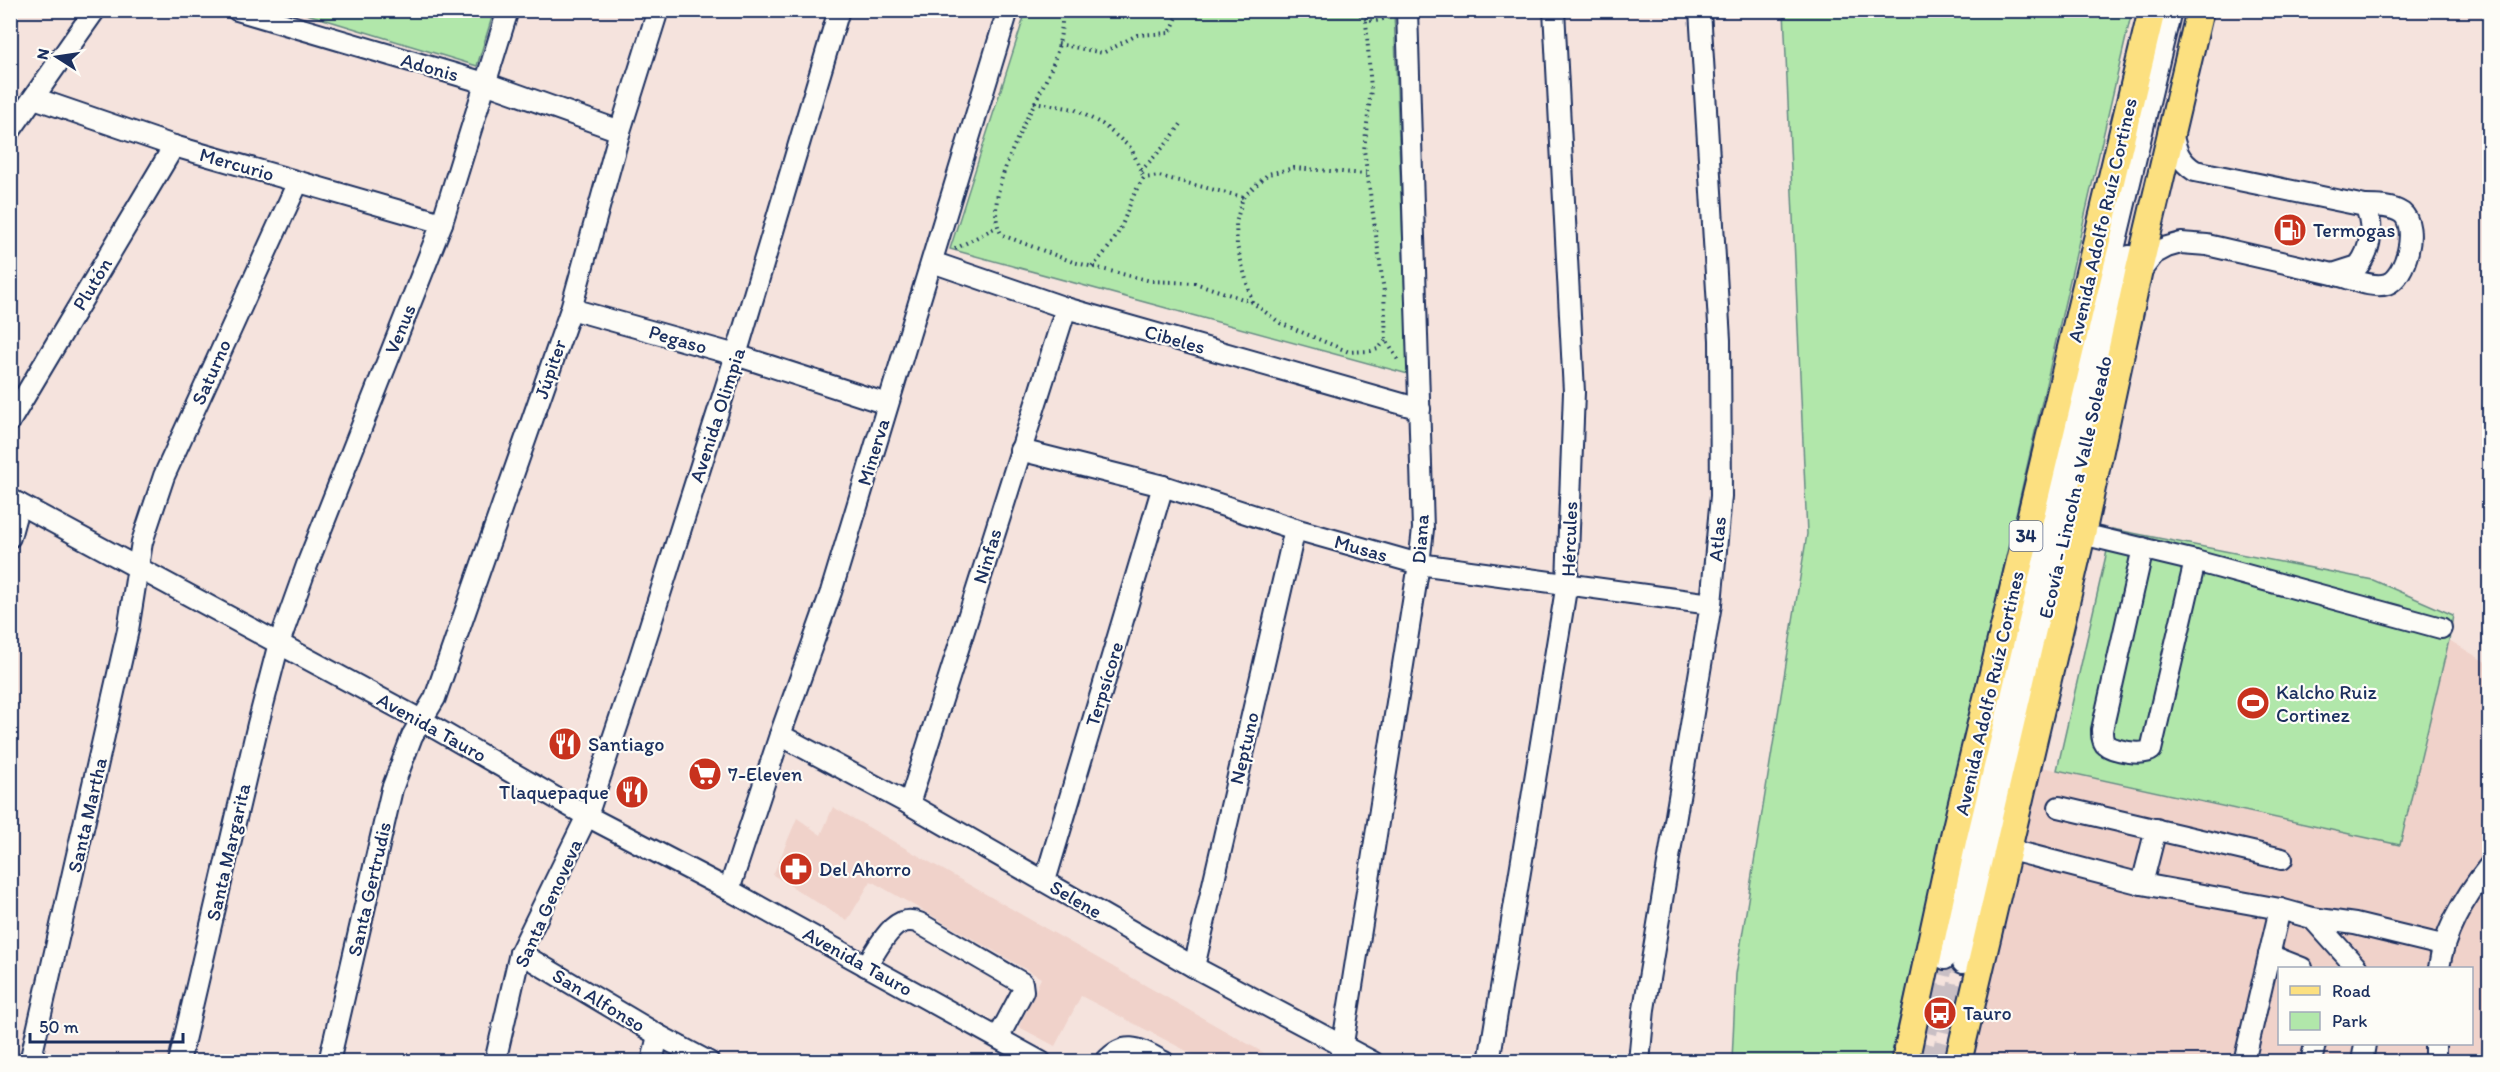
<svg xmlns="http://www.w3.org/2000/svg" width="2500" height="1072" viewBox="0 0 2500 1072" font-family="Itim,sans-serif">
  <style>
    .built { fill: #f0d2ca; fill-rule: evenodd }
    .green { fill: #b1e7aa; stroke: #668b84; stroke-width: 1.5 }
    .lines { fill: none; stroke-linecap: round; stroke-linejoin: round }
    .minor-tunnel { stroke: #c9bfc4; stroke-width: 20; stroke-dasharray: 20 10; stroke-linecap: butt }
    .minor-casing { stroke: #1b2f5e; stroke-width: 24 }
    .major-casing { stroke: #1b2f5e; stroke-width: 30 }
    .path { stroke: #1b2f5e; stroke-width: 4; stroke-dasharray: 1.5 4.5; stroke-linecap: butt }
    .minor { stroke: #fdfcf7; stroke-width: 20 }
    .major { stroke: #fce080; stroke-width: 26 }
    .labels { text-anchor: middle; stroke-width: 4.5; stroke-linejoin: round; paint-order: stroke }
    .shield { fill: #fdfcf7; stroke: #5f6c8c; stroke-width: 1.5 }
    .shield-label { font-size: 18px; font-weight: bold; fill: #1b2f5e }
    .street-label { font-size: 20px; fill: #1b2f5e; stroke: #fdfcf7 }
    .poi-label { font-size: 20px; fill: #1b2f5e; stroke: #fdfcf7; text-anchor: start }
  </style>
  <rect width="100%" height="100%" fill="#f5e3dd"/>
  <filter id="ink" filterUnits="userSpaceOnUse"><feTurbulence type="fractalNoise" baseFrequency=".0167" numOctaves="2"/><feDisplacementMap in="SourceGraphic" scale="12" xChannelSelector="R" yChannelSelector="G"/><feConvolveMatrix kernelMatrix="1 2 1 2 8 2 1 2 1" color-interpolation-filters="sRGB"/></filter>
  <g filter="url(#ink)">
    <g class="built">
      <path d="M2449,640L2489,664V1061L1968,1062L2037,766L2400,845ZM2280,968H2472V1044H2280Z"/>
      <path d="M833,807L1278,1061H1206L1081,996L1055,1046L1019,1027L1041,978L871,881L847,921L773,875L797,818L821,835Z"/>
    </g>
    <g class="green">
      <path d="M297,11H494L477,66Z"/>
      <path d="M1026,11H1394L1408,374L950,249Z"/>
      <path d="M1784,11H2132L1890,1061H1732L1736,974L1807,534Z"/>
      <path d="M2112,529L2373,580L2453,615L2449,640L2400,845L2057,770Z"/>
    </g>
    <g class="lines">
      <g class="minor-tunnel">
        <path d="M1920,1062L1945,959"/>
        <path d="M1940,1062L1963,963"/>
      </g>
      <g class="minor-casing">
        <g id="minor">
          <path d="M237,10L485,83L620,131"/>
          <path d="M34,98L174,146L442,223"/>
          <path d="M10,131L95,10"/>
          <path d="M932,262L1066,308L1420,409"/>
          <path d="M2140,272L2154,254L2167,247L2181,243L2207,245L2333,274L2358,266C2372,249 2374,224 2365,206L2195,171C2179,161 2176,150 2172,133"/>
          <path d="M2336,275C2350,278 2372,289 2387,284C2406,277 2419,227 2402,213C2392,206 2377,206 2365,206"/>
          <path d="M571,309L736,355L887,404"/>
          <path d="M10,421L174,146"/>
          <path d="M1020,450L1163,486L1295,529L1419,564L1711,604"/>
          <path d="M10,499L421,720L587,816L729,890L1041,1062"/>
          <path d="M2082,534L2195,561L2441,628"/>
          <path d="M10,537L19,504"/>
          <path d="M2143,548L2102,730C2102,735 2102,740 2105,744C2112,751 2144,756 2151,750L2195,561"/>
          <path d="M780,735L909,804L1194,967L1373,1062"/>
          <path d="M909,804L1066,308"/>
          <path d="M2059,807L2282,859"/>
          <path d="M1995,846L2142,884L2280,909L2312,918L2357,968"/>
          <path d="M1045,881L1163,486"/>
          <path d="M2142,884L2156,829"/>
          <path d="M729,890L780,735L831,592L1008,10"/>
          <path d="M2312,918L2355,924L2442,945"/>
          <path d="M520,953L658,1035L709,1062"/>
          <path d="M2269,955L2302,968"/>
          <path d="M1945,959L2171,10"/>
          <path d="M1963,963L2129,256"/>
          <path d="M866,966C879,948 893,912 919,923L1022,983L1023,991L998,1038"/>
          <path d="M1194,967L1295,529"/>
          <path d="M2439,968C2444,931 2466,895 2490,865"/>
          <path d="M2435,1044V1062"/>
          <path d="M30,1062L128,630L142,542L164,476L298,182"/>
          <path d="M179,1062L258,724L279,643L307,565L442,223L508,10"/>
          <path d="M329,1062L392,789L412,736L435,698L571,309L620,131L658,10"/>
          <path d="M495,1062L520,953L587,816L634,676L736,355L839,10"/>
          <path d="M652,1062L658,1035"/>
          <path d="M1105,1062C1126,1038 1141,1050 1164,1062"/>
          <path d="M1340,1062L1419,564L1423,529L1407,10"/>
          <path d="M1489,1062L1567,583L1574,392L1554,10"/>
          <path d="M1639,1062L1644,1009L1711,604L1721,496L1720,340L1700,10"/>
          <path d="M2244,1062L2280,909"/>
          <path d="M2311,1062L2315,1044"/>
          <path d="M2362,1062L2365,1044"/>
        </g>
      </g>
      <g class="major-casing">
        <g id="major">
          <path d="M1905,1062L1954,836L2152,10"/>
          <path d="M1958,1062L2082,534L2138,274L2200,10"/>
        </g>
      </g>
      <g class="path">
        <path d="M1062,10C1063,29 1059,47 1053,64C1038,103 977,196 1002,235L1073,262L1151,281L1195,283L1252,302L1280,323L1349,352L1371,351L1378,349L1386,340"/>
        <path d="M1356,10C1367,23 1373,23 1389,17"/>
        <path d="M1366,21L1371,89L1364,150L1384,292L1386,340L1398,360"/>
        <path d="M1058,44L1103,53L1137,35L1170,33L1180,10"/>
        <path d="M1034,102L1074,109L1102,124L1131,148L1144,178"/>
        <path d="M1141,171L1169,141L1181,124"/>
        <path d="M955,249L996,227"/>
        <path d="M1092,267C1104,254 1115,241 1122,225C1129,208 1133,192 1144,178L1159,176L1243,197"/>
        <path d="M1252,302L1237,246L1236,223L1243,197L1268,174L1294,168L1366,174"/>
      </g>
      <use href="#minor" class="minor"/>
      <use href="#major" class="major"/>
    </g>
  </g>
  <defs>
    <g id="fuel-disc" transform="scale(1.725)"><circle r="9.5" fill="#c8321e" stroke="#fdfcf7"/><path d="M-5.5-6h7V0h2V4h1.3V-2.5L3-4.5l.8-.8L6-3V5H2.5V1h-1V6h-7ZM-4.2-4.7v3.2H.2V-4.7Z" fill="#fff"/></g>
    <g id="stadium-disc" transform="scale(1.725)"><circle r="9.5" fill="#c8321e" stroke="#fdfcf7"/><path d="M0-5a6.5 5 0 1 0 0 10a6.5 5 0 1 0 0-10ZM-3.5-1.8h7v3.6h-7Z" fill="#fff"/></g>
    <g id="restaurant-disc" transform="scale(1.725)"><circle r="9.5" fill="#c8321e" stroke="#fdfcf7"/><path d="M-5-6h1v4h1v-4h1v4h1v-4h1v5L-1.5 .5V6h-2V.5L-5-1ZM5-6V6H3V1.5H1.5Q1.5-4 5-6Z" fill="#fff"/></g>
    <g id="supermarket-disc" transform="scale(1.725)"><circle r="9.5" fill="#c8321e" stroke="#fdfcf7"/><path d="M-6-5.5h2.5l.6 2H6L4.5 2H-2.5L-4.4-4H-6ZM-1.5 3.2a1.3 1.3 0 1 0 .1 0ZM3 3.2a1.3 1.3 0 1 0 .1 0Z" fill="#fff"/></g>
    <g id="pharmacy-disc" transform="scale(1.725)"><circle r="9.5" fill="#c8321e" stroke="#fdfcf7"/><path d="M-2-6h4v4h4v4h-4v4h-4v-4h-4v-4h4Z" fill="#fff"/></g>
    <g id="bus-disc" transform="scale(1.725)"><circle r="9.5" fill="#c8321e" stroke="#fdfcf7"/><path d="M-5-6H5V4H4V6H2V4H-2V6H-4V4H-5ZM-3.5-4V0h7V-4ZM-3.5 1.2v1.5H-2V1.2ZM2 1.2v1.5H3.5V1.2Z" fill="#fff"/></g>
  </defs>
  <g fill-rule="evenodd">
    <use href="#fuel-disc" x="2290" y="230"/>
    <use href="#stadium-disc" x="2253" y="703"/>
    <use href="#restaurant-disc" x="565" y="744"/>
    <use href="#supermarket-disc" x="705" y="774"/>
    <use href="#restaurant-disc" x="632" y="792"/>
    <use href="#pharmacy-disc" x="796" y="869"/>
    <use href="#bus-disc" x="1940" y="1013"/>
  </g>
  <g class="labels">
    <rect class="shield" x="2009.5" y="521" width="33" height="30" rx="4.5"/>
    <g class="shield-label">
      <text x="2026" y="542">34</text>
    </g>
    <g class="street-label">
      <text transform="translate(430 67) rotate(16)" y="7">Adonis</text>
      <text transform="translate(237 164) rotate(16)" y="7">Mercurio</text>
      <text transform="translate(2102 220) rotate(-77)" y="7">Avenida Adolfo Ruíz Cortines</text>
      <text transform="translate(92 284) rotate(-59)" y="7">Plutón</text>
      <text transform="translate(400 329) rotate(-68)" y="7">Venus</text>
      <text transform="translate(678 339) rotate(16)" y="7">Pegaso</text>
      <text transform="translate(1175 339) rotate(16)" y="7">Cibeles</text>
      <text transform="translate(550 369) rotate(-71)" y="7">Júpiter</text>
      <text transform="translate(211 372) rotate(-66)" y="7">Saturno</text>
      <text transform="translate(717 415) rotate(-72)" y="7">Avenida Olimpia</text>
      <text transform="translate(873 452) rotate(-73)" y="7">Minerva</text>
      <text transform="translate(2075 487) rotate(-77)" y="7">Ecovía - Lincoln a Valle Soleado</text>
      <text transform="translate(1420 539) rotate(-86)" y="7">Diana</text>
      <text transform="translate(1569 539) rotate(-88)" y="7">Hércules</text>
      <text transform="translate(1717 539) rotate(-85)" y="7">Atlas</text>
      <text transform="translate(1361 548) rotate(16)" y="7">Musas</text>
      <text transform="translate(987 556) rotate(-73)" y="7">Ninfas</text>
      <text transform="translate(1104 684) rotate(-73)" y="7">Terpsícore</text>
      <text transform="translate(1989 693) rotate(-77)" y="7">Avenida Adolfo Ruíz Cortines</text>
      <text transform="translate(432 727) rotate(29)" y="7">Avenida Tauro</text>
      <text transform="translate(1244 748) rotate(-77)" y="7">Neptuno</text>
      <text transform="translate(87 815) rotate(-77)" y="7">Santa Martha</text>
      <text transform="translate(228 852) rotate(-77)" y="7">Santa Margarita</text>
      <text transform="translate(369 889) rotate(-77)" y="7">Santa Gertrudis</text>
      <text transform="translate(1076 899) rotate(30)" y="7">Selene</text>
      <text transform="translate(548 903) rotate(-66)" y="7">Santa Genoveva</text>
      <text transform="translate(858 961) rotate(29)" y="7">Avenida Tauro</text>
      <text transform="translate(599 1000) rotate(31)" y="7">San Alfonso</text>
    </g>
    <g class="poi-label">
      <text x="2313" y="237">Termogas</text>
      <text x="2276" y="699">Kalcho Ruiz<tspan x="2276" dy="23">Cortinez</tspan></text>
      <text x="588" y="751">Santiago</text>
      <text x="728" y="781">7-Eleven</text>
      <text x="609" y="799" text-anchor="end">Tlaquepaque</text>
      <text x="819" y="876">Del Ahorro</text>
      <text x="1963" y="1020">Tauro</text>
    </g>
  </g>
  <rect width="2500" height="1072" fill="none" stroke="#fdfcf7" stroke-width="36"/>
  <rect x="18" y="18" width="2464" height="1036" fill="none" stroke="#1b2f5e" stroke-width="2" filter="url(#ink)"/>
  <rect x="2278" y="967" width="195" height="78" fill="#fdfcf7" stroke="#a3aaba" stroke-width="1.5"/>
  <rect x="2290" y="986" width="30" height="9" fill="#fce080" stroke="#a3aaba" stroke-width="1.5"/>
  <text x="2332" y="997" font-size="18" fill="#1b2f5e">Road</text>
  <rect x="2290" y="1012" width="30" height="18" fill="#b1e7aa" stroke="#a3aaba" stroke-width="1.5"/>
  <text x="2332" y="1027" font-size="18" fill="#1b2f5e">Park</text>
  <g transform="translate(57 57) rotate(282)" stroke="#fdfcf7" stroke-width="4.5" paint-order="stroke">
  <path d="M0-4.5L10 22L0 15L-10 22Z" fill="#1b2f5e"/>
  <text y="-9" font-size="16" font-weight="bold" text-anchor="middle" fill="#1b2f5e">N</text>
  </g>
  <path d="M30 1033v9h153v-9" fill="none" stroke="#1b2f5e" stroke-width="3"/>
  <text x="39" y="1033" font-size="18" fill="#1b2f5e" stroke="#fdfcf7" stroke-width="4.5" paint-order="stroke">50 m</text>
</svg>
